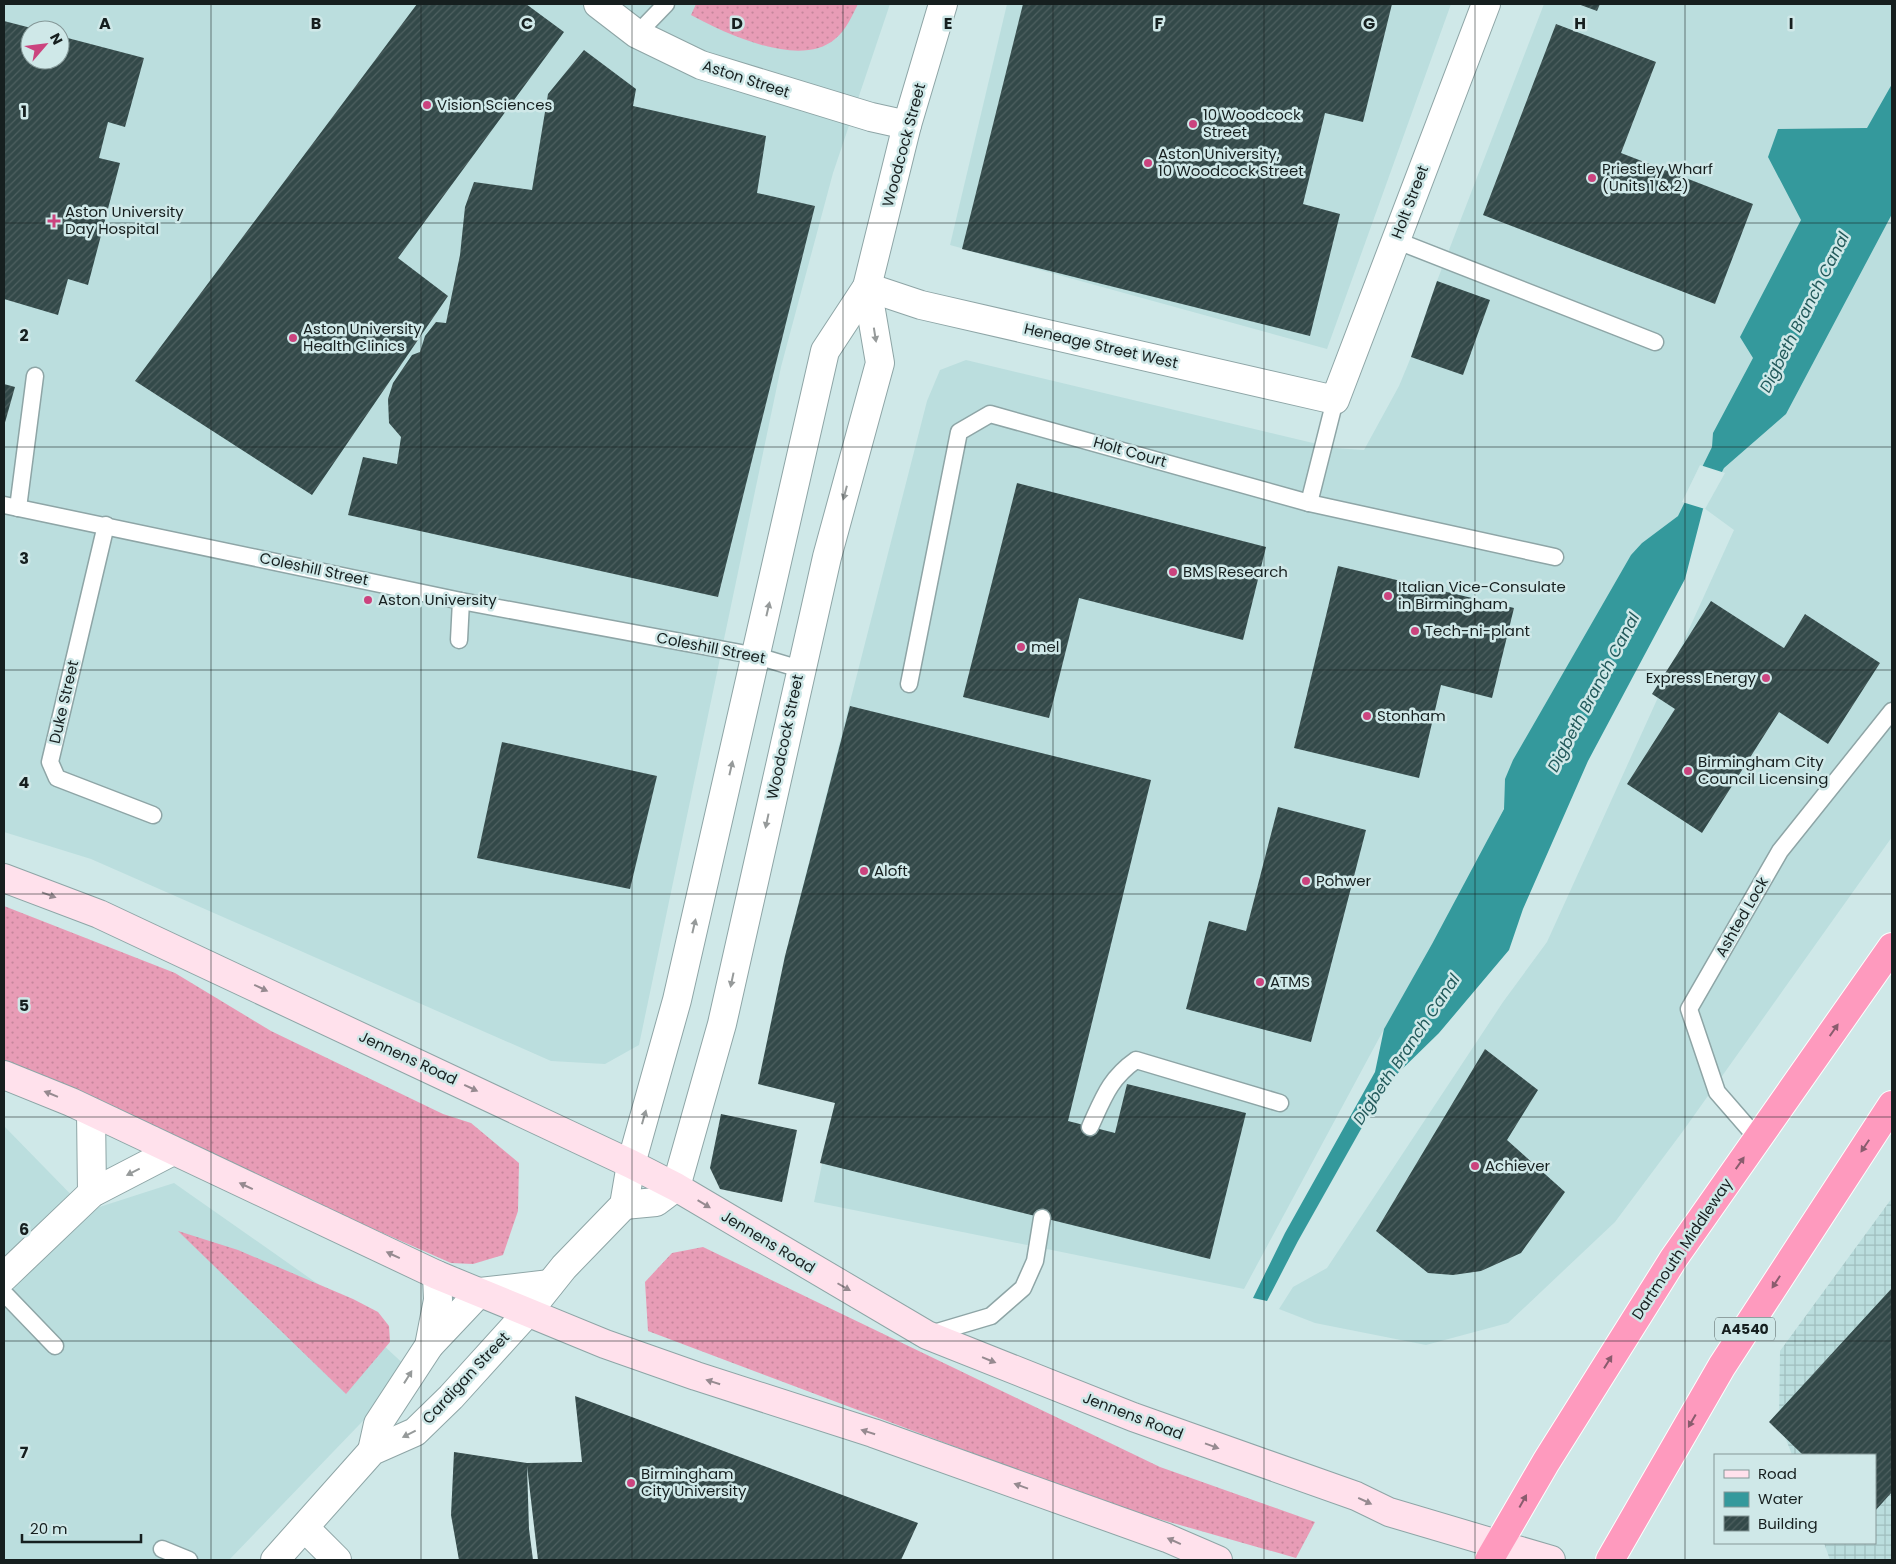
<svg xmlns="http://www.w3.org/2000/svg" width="1896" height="1564" viewBox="0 0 1896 1564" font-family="Poppins,sans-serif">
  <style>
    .built { fill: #bbdede; fill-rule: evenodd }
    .industrial { fill: url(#industrial-grid) }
    .grass { fill: url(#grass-dots) }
    .water { fill: #34999c }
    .pier { fill: #cfe8e8 }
    .building { fill: url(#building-hatch) }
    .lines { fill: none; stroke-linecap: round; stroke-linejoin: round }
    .lane-casing { stroke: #8ea5a6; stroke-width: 19 }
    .street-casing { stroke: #8ea5a6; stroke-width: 30 }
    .secondary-casing { stroke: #8ea5a6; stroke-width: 30 }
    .highway-casing { stroke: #fff; stroke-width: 30 }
    .lane { stroke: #fff; stroke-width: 16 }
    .street { stroke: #fff; stroke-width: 28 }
    .secondary { stroke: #ffe1ec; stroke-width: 28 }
    .highway { stroke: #fe9abe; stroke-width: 28 }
    .oneway { fill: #969a9a }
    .oneway2 { fill: #968a90 }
    .oneway3 { fill: #8a5c6e }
    .grid { fill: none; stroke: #161f1f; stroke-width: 1; stroke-opacity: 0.55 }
    .poi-dot { fill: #cb437e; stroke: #cfe8e8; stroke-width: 2 }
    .labels { text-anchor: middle; stroke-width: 5; stroke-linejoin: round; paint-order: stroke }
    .shield { fill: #cfe8e8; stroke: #4e5b5b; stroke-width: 1 }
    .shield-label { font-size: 14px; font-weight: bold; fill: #161f1f }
    .street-label { font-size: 15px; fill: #161f1f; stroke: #cfe8e8 }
    .poi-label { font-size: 15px; fill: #161f1f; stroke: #cfe8e8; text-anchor: start }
    .water-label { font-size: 16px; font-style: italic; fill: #235a5b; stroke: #cfe8e8 }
    .grid-label { font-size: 16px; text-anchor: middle; font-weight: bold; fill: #161f1f; stroke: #cfe8e8; stroke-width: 5; stroke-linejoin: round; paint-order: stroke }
  </style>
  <defs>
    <pattern id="industrial-grid" width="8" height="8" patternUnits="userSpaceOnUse" patternTransform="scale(1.25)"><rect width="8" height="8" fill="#bbdede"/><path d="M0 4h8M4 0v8" fill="none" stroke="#a0bebe"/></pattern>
    <pattern id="grass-dots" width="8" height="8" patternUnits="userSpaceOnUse" patternTransform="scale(1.25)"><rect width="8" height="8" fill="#e89cb6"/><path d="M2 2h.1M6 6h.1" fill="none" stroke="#c6869c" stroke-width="1.8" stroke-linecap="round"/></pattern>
    <pattern id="building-hatch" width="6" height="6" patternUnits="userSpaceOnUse" patternTransform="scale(1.25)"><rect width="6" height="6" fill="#334949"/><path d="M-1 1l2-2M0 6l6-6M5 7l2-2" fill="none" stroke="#4e6060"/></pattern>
  </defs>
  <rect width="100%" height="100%" fill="#cfe8e8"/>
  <g class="built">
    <path d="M4,4H890L833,173L781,367L639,1045L605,1064L551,1061L91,859L4,832ZM30,30H60V60H30Z"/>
    <path d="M1007,4H1451L1327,349L950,245Z"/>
    <path d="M1544,4H1892V837L1683,1131L1615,1222L1508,1323L1426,1345L1315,1323L1279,1309L1293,1287L1327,1268L1503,1002L1547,942L1734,530L1693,500L1678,516L1642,543L1505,779L1504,808L1465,889L1384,1029L1244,1289L814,1202L835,1103L759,1084L785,956L927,401L940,370L966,360L1334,448L1364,450L1399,386L1411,357L1437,281Z"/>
    <path d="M4,1126L87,1211L174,1183L318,1284L411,1371L229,1560H4Z"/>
  </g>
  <path class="industrial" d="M1892,1198V1560H1830L1824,1543H1875V1455H1792L1779,1421L1780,1351Z"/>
  <g class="grass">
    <path d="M696,4H858C852,16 846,30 835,39C800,69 726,34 691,15Z"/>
    <path d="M4,906L175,973L271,1031L443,1114L471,1123L519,1163L518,1211L503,1255L473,1264L451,1263L4,1066Z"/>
    <path d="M178,1231L238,1250L353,1299L378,1312L389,1326L390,1342L346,1394Z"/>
    <path d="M703,1247L1160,1467L1315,1522L1296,1558L1113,1506L648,1331L645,1282L672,1253Z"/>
  </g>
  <path class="water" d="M1892,84V214L1786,414L1724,468L1703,509L1685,579L1588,761L1523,909L1509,950L1439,1033L1396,1075L1370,1113L1298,1241L1267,1301L1253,1298L1285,1233L1375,1072L1384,1029L1432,944L1504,809L1505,779L1513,760L1631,555L1642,543L1678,516L1712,447L1713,433L1753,358L1740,337L1801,220L1768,157L1778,129L1867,128Z"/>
  <path class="pier" d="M1700,465L1725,473L1705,509L1682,502Z"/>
  <g class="building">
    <path d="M417,4H526L564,32L398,258L448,296L312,495L135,381Z"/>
    <path d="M1023,4H1392L1363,122L1325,113L1303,204L1340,214L1310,336L962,249Z"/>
    <path d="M1578,4H1600L1597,11Z"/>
    <path d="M4,21L35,29L30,30V60H60V36L144,58L125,127L108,122L99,158L120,163L88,285L68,279L58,315L4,299Z"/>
    <path d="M1556,24L1656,62L1621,153L1753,204L1715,304L1483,215Z"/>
    <path d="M584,50L636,89L633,106L766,136L757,193L815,206L718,597L348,515L363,457L397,464L401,437L389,423L388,399L393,383L412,355L420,352L425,336L436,322L446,323L460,255L465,207L474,182L532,190L548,94Z"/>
    <path d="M1437,281L1490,300L1463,375L1411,357Z"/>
    <path d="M4,384L15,387L4,426Z"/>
    <path d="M1017,483L1266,547L1243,640L1079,598L1049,718L963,697Z"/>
    <path d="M1338,566L1514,608L1492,698L1441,685L1419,778L1294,748Z"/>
    <path d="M1711,601L1784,648L1805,614L1880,663L1828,744L1779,712L1702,833L1627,784L1675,709L1652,694Z"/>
    <path d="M850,706L1151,780L1068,1121L1115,1133L1127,1084L1246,1113L1210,1259L820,1163L835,1103L758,1084L785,956Z"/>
    <path d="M502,742L657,776L630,889L477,858Z"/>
    <path d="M1278,807L1366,830L1311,1042L1186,1009L1209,921L1246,931Z"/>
    <path d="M1485,1049L1538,1090L1507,1140L1565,1192L1521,1253L1481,1271L1453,1275L1428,1273L1376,1231Z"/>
    <path d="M721,1114L797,1130L782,1202L720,1189L710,1168Z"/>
    <path d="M1892,1288V1492L1875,1511V1455H1803L1769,1422Z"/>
    <path d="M575,1396L918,1523L901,1560H538L527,1466L529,1529L533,1560H459L451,1515L454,1452L527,1463L582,1462Z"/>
  </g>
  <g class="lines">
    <g class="lane-casing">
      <g id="lane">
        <path d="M637,34L666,4"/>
        <path d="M1395,240L1655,342"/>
        <path d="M1309,503L1335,400"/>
        <path d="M4,505L461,601L757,656L800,669"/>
        <path d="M18,508L35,376"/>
        <path d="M106,525L50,762L57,778L153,815"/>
        <path d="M459,640L461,601"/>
        <path d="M909,684L959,432L990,414L1309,503L1555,557"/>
        <path d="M1090,1127C1103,1099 1109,1079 1136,1060L1280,1103"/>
        <path d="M1757,1138L1717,1092L1689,1009L1780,851L1892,711"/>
        <path d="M4,1293L55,1346"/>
        <path d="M927,1335L991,1316L1023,1288L1035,1261L1042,1218"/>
        <path d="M162,1549L189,1560"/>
      </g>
    </g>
    <g class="street-casing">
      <g id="street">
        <path d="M598,4L637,34L701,65L871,117L907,125"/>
        <path d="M867,287L921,305L1335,400L1486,4"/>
        <path d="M91,1112L92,1193"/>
        <path d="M624,1205L656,1202L676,1187L722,1024L827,557L880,363L867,287"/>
        <path d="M4,1277L92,1193L173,1151"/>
        <path d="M429,1346L480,1292L550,1284"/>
        <path d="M372,1451L378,1424L429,1346L438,1300L437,1275"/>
        <path d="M305,1528L337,1560"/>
        <path d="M275,1560L372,1451L415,1432L451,1397L528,1312L564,1267L624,1205L631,1164L677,1000L825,351L867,287L907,125L943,4"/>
      </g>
    </g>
    <g class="secondary-casing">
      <g id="secondary">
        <path d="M4,878L99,914L631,1164L676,1187L927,1335L1133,1417L1356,1496L1389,1512L1551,1560"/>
        <path d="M4,1075L71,1102L437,1275L605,1344L696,1376L873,1433L1167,1538L1218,1560"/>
      </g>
    </g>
    <g class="highway-casing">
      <g id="highway">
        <path d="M1489,1560L1546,1462L1674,1258L1892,947"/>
        <path d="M1610,1560L1722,1366L1892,1105"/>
      </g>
    </g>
    <use href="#lane" class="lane"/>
    <use href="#street" class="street"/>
    <use href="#secondary" class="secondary"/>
    <use href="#highway" class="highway"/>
  </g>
  <defs><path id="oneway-solid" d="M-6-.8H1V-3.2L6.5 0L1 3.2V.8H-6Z" transform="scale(1.25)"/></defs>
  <g class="oneway">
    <use href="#oneway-solid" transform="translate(875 335) rotate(81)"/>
    <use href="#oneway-solid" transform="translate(845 493) rotate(105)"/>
    <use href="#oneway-solid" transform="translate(768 609) rotate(-77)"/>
    <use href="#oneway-solid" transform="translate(731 768) rotate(-77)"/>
    <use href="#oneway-solid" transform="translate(767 821) rotate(102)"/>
    <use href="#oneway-solid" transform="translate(694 926) rotate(-77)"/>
    <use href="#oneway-solid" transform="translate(732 980) rotate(102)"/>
    <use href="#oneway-solid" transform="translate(644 1117) rotate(-74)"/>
    <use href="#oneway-solid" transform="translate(133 1172) rotate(153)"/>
    <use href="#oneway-solid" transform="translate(408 1377) rotate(-58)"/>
    <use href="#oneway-solid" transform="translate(409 1434) rotate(153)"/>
  </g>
  <g class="oneway2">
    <use href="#oneway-solid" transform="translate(49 895) rotate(20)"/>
    <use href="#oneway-solid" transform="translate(261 988) rotate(25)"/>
    <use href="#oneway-solid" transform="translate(471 1088) rotate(25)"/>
    <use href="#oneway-solid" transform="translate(51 1094) rotate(-158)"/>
    <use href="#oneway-solid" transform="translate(246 1186) rotate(-155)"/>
    <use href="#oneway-solid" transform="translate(704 1204) rotate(31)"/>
    <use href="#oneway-solid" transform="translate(393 1255) rotate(-155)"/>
    <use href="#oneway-solid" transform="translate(844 1287) rotate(30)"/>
    <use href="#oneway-solid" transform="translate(989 1360) rotate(22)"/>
    <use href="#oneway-solid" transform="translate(713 1382) rotate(-162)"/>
    <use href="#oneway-solid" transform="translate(868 1432) rotate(-162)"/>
    <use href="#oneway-solid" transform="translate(1212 1446) rotate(20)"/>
    <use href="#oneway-solid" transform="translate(1021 1486) rotate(-160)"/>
    <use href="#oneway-solid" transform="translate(1365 1501) rotate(25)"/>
    <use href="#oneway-solid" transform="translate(1174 1541) rotate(-156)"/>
  </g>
  <g class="oneway3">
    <use href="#oneway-solid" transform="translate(1834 1030) rotate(-55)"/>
    <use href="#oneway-solid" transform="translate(1865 1146) rotate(124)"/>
    <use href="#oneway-solid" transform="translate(1740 1163) rotate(-55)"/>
    <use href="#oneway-solid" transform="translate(1776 1282) rotate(123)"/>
    <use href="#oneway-solid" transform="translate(1608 1362) rotate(-58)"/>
    <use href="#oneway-solid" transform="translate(1692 1421) rotate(120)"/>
    <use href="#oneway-solid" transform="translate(1523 1501) rotate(-61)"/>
  </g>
  <path class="grid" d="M211,4V1560M421,4V1560M632,4V1560M843,4V1560M1053,4V1560M1264,4V1560M1475,4V1560M1685,4V1560M4,223H1892M4,447H1892M4,670H1892M4,894H1892M4,1117H1892M4,1341H1892"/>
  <g class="poi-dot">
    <circle cx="427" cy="105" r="5"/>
    <circle cx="1193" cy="124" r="5"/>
    <circle cx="1148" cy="163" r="5"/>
    <circle cx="1592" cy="178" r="5"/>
    <path d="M51.5 213.5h5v5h5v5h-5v5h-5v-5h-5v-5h5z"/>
    <circle cx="293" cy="338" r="5"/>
    <circle cx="1173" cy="572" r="5"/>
    <circle cx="1388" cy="596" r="5"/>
    <circle cx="368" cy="600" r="5"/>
    <circle cx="1415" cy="631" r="5"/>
    <circle cx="1021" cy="647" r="5"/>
    <circle cx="1766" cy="678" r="5"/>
    <circle cx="1367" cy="716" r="5"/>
    <circle cx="1688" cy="771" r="5"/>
    <circle cx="864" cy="871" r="5"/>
    <circle cx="1306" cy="881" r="5"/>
    <circle cx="1260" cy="982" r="5"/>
    <circle cx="1475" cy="1166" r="5"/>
    <circle cx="631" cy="1483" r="5"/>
  </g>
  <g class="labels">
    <rect class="shield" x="1715" y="1317.5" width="60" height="23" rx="4"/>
    <g class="shield-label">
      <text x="1745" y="1334">A4540</text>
    </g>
    <g class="street-label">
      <text transform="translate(746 79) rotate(18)" y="5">Aston Street</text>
      <text transform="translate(904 145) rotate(-75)" y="5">Woodcock Street</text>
      <text transform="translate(1410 202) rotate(-69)" y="5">Holt Street</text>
      <text transform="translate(1101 346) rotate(13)" y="5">Heneage Street West</text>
      <text transform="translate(1130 452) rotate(16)" y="5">Holt Court</text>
      <text transform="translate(314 569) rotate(12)" y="5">Coleshill Street</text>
      <text transform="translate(711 648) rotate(11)" y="5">Coleshill Street</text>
      <text transform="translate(64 702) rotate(-77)" y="5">Duke Street</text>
      <text transform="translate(785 737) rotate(-78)" y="5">Woodcock Street</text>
      <text transform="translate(1742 917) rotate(-60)" y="5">Ashted Lock</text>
      <text transform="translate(408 1058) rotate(25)" y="5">Jennens Road</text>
      <text transform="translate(768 1242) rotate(31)" y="5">Jennens Road</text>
      <text transform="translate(1682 1249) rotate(-56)" y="5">Dartmouth Middleway</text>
      <text transform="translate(466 1378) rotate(-47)" y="5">Cardigan Street</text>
      <text transform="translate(1133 1416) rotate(21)" y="5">Jennens Road</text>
    </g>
    <g class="poi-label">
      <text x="437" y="110">Vision Sciences</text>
      <text x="1203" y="120">10 Woodcock<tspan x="1203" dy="17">Street</tspan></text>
      <text x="1158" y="159">Aston University,<tspan x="1158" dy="17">10 Woodcock Street</tspan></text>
      <text x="1602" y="174">Priestley Wharf<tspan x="1602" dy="17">(Units 1 &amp; 2)</tspan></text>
      <text x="65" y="217">Aston University<tspan x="65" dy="17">Day Hospital</tspan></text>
      <text x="303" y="334">Aston University<tspan x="303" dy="17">Health Clinics</tspan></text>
      <text x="1183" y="577">BMS Research</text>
      <text x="1398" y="592">Italian Vice-Consulate<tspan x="1398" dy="17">in Birmingham</tspan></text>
      <text x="378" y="605">Aston University</text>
      <text x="1425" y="636">Tech-ni-plant</text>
      <text x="1031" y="652">mel</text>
      <text x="1756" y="683" text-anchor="end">Express Energy</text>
      <text x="1377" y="721">Stonham</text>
      <text x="1698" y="767">Birmingham City<tspan x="1698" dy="17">Council Licensing</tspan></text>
      <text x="874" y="876">Aloft</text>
      <text x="1316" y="886">Pohwer</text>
      <text x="1270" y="987">ATMS</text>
      <text x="1485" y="1171">Achiever</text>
      <text x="641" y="1479">Birmingham<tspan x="641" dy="17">City University</tspan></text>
    </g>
    <g class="water-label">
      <text transform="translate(1804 312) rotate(-63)" y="6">Digbeth Branch Canal</text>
      <text transform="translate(1593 692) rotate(-62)" y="6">Digbeth Branch Canal</text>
      <text transform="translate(1406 1049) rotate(-56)" y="6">Digbeth Branch Canal</text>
    </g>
  </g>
  <g class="grid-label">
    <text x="105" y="29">A</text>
    <text x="316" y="29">B</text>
    <text x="527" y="29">C</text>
    <text x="737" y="29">D</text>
    <text x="948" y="29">E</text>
    <text x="1159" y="29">F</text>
    <text x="1369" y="29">G</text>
    <text x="1580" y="29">H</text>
    <text x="1791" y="29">I</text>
    <text x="24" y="117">1</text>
    <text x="24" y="341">2</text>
    <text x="24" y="564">3</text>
    <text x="24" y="788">4</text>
    <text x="24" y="1011">5</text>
    <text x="24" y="1235">6</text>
    <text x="24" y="1458">7</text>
  </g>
  <rect width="1896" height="1564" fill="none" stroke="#161f1f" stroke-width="10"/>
  <rect x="1714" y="1454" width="162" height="90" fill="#cfe8e8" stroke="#859898"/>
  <rect x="1724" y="1470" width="25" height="8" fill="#ffe1ec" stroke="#859898"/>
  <text x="1758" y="1479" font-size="15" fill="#161f1f">Road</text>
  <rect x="1724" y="1492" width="25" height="15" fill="#34999c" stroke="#859898"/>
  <text x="1758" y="1504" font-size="15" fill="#161f1f">Water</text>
  <rect x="1724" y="1516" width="25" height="15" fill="url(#building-hatch)" stroke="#859898"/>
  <text x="1758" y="1529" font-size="15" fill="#161f1f">Building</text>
  <g transform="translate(45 45) rotate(62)"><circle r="24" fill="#cfe8e8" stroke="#859898"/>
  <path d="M0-4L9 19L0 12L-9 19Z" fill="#cb437e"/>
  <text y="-8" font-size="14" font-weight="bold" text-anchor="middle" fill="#161f1f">N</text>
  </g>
  <path d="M22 1534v8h119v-8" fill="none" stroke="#161f1f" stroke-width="2.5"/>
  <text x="30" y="1534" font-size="15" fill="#161f1f" stroke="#cfe8e8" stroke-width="4" paint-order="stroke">20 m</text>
</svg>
